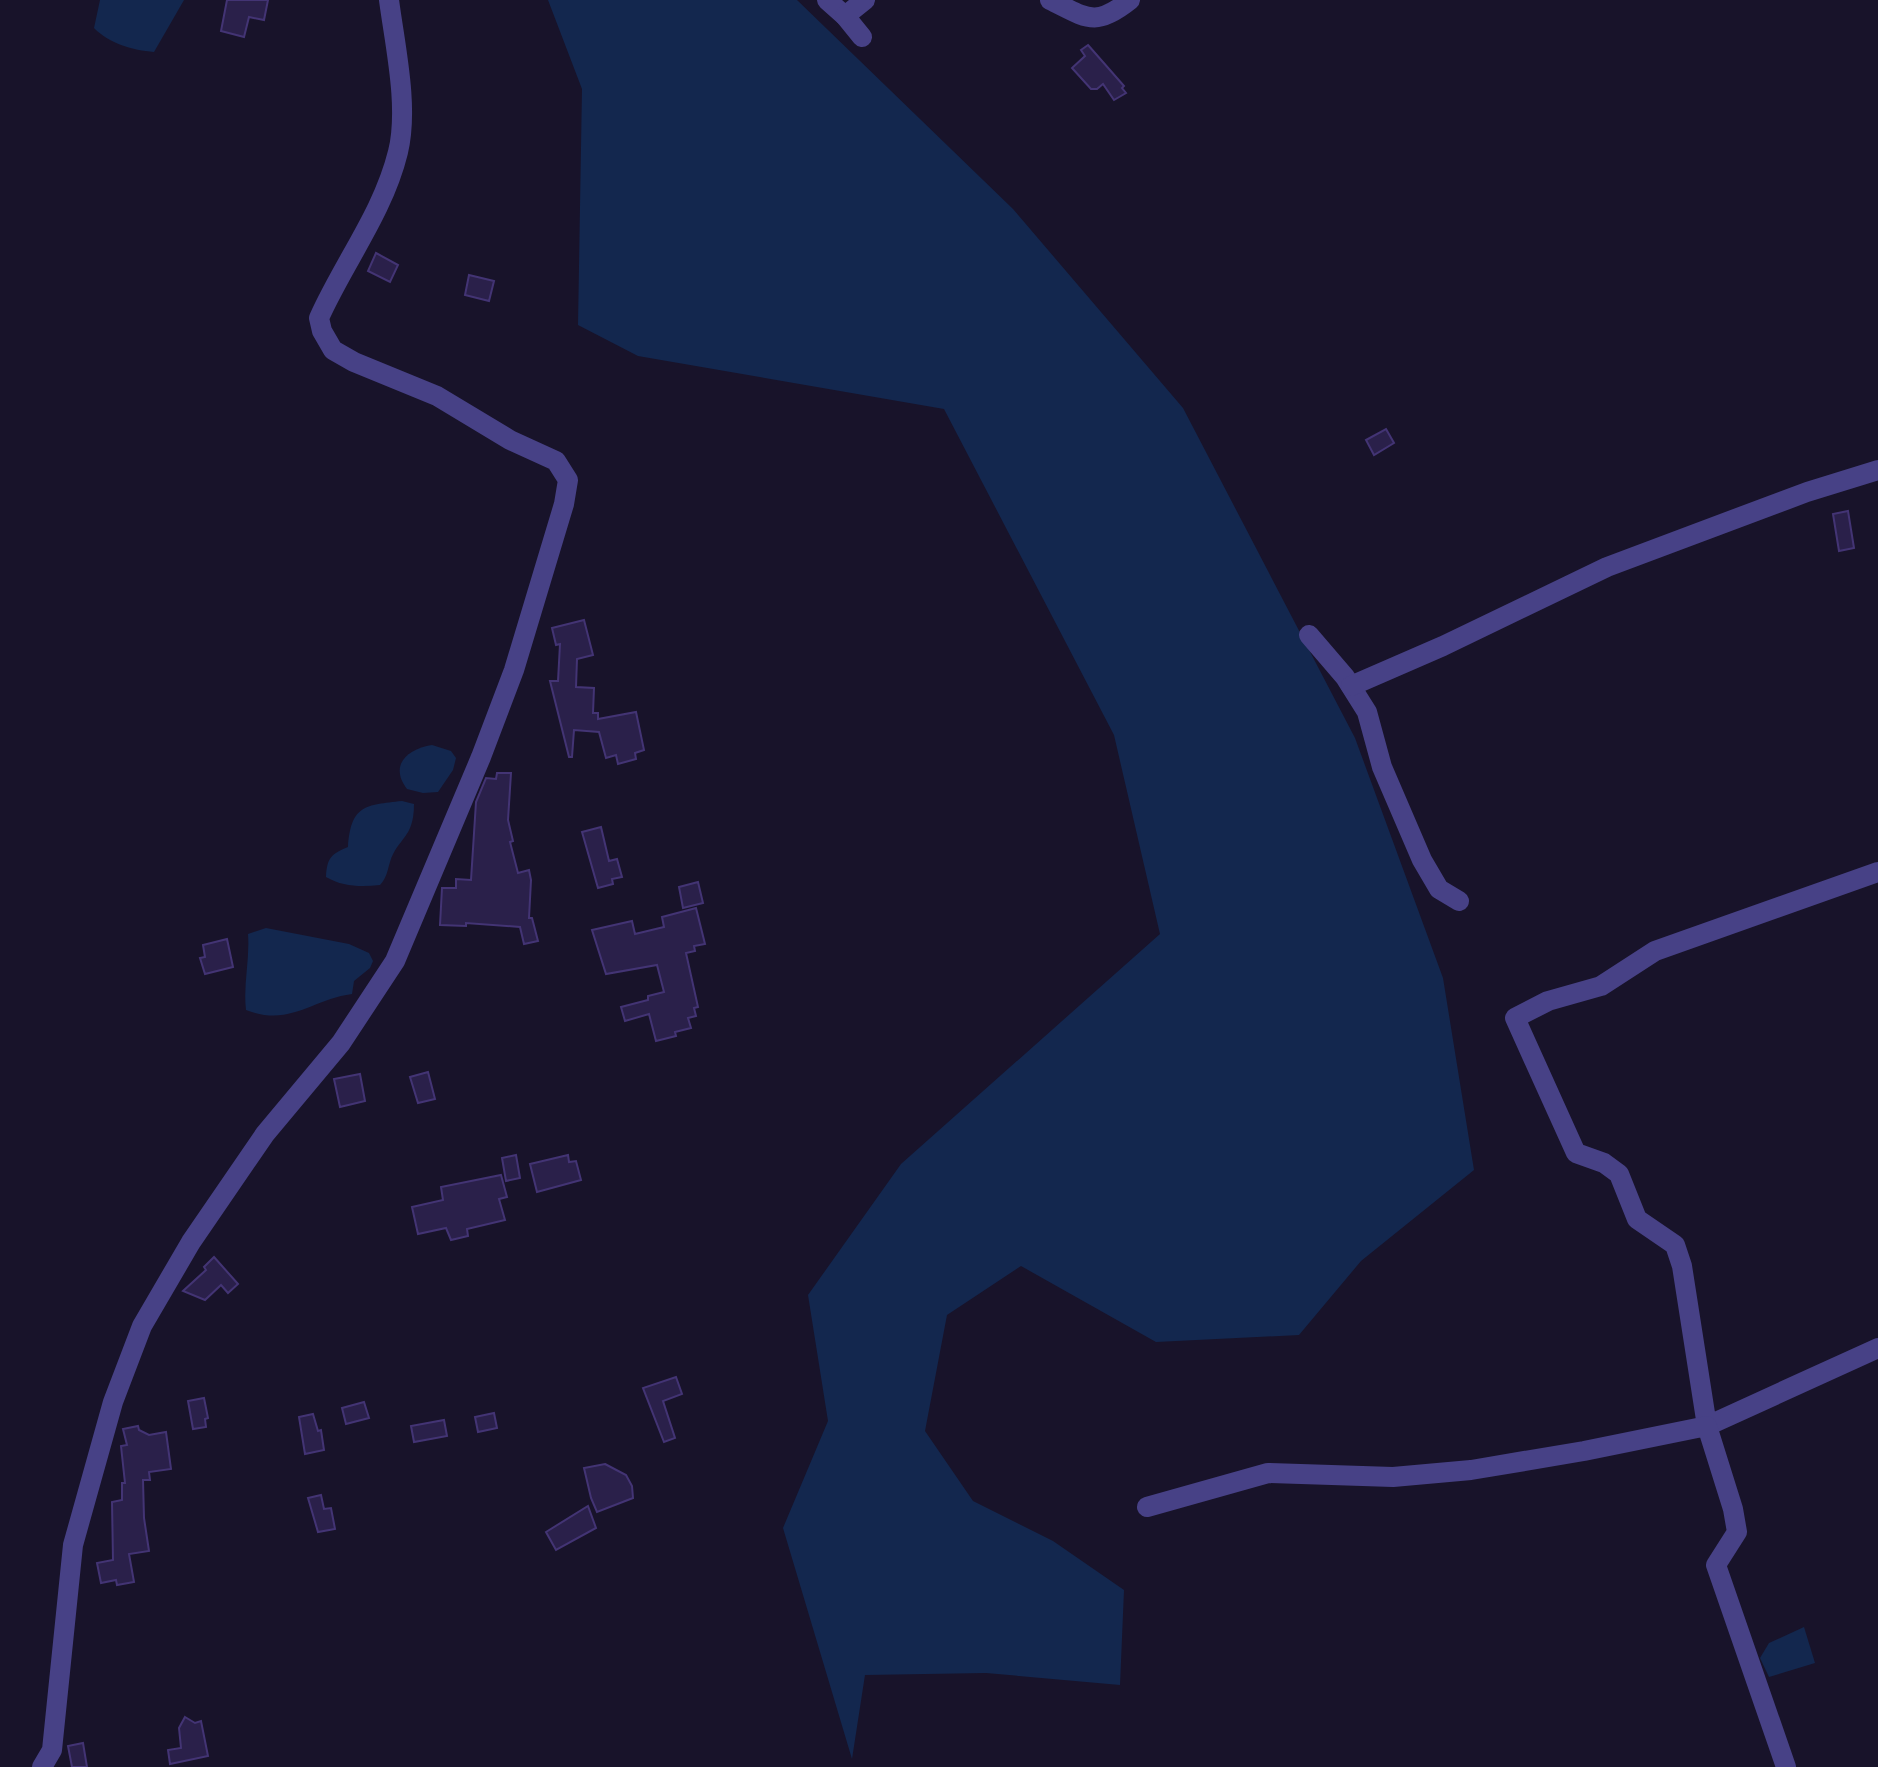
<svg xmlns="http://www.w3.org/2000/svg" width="1878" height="1767" viewBox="0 0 1878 1767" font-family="Raleway,sans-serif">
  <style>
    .water { fill: #13274e }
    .building { fill: #2a204a; stroke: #433474; stroke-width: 2 }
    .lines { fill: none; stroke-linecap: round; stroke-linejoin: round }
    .minor { stroke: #474186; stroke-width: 20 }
  </style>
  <rect width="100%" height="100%" fill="#18132a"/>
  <g class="water">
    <path d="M100,0H184L154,52C132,50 110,44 94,28Z"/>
    <path d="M548,0H797L1013,209L1183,408L1355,738L1443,978L1474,1170L1361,1261L1299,1335L1156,1342L1021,1266L947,1315L925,1431L973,1501L1053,1541L1124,1590L1120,1685L986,1673L865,1675L852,1759L783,1528L828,1421L808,1295L901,1164L1160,934L1114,735L944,409L638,356L578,325L582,89Z"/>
    <path d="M432,745L451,751L456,758L453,770L438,792L423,793L407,789C389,765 407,749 432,745Z"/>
    <path d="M402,801L414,804C414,839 398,837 390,862C387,872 387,877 380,885C361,887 343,887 326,877C327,858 331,854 348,847C351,805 365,805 402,801Z"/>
    <path d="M266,928L349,944L369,953L373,961L370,968L354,981L352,994C312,999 291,1027 246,1010C243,984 250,960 248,934Z"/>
    <path d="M1804,1627L1815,1663L1769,1677L1760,1658L1769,1643Z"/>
  </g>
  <g class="building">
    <path d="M227,0H268L264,20L249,17L244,37L221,31Z"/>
    <path d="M1088,45L1124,86L1122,88L1126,93L1114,100L1103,84L1097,89H1091L1072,68L1085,56L1081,50Z"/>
    <path d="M376,253L398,265L390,282L368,271Z"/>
    <path d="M469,275L494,281L489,301L465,295Z"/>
    <path d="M1386,429L1394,443L1374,455L1366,440Z"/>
    <path d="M1848,511L1854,548L1839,551L1833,514Z"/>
    <path d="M584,620L593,655L577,659L576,687L594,688L593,713H598V719L636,712L644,750L635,753L636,759L618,764L616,755L606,758L599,732L574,730L572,757H569L550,681H558L560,644L556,645L552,628Z"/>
    <path d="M497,773H511L508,820L513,841L510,842L518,873L529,870L531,880L529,918H532L538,941L524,944L520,927L466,923V926L440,925L442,888H456V879L471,880L476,802L486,778L496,779Z"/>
    <path d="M601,827L609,861L617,859L622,877L612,879L613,884L598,888L582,832Z"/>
    <path d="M698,882L703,903L683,908L679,887Z"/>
    <path d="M696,908L705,944L694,946L695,951L686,953L698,1007L694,1008L696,1016L688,1018L691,1028L675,1032L676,1036L656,1041L649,1014L625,1021L621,1007L648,1000V996L664,992L657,965L606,974L592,930L632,921L635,934L664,927L662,917Z"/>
    <path d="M227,939L233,967L205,974L200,958L205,957L203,945Z"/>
    <path d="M428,1072L435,1099L418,1103L410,1077Z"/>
    <path d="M360,1074L365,1101L340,1107L334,1079Z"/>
    <path d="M516,1155L520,1178L506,1181L502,1158Z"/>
    <path d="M568,1155L569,1162L576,1161L581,1180L537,1192L530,1164Z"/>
    <path d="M501,1175L507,1197L499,1199L505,1220L467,1229L468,1236L451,1240L446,1228L418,1234L412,1207L443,1200L441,1187Z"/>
    <path d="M214,1257L238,1284L228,1293L221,1285L205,1300L183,1291L206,1270L204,1267Z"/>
    <path d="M676,1377L682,1394L663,1401L675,1438L664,1442L643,1388Z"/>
    <path d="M204,1398L208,1418L205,1419L206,1427L193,1429L188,1401Z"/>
    <path d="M364,1402L369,1418L346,1424L342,1408Z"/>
    <path d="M494,1413L497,1428L478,1432L475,1417Z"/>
    <path d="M313,1414L318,1431L321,1430L324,1450L305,1454L299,1417Z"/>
    <path d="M444,1420L447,1436L414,1442L411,1426Z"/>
    <path d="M138,1426L139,1430L149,1435L166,1432L171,1469L149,1472L150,1480H143L144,1518L149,1551L129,1554L134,1582L117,1585L116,1580L101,1583L97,1563L113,1560L112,1502L122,1500V1483H125L121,1446L127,1445L123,1429Z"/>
    <path d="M605,1464L626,1475L632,1486L633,1498L597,1512L591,1498L584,1468Z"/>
    <path d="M321,1495L324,1509L331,1508L335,1529L318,1532L308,1498Z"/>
    <path d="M588,1506L596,1528L556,1550L546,1532Z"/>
    <path d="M185,1717L195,1723L201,1721L208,1756L170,1764L168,1750L181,1748L179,1728Z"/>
    <path d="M83,1743L87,1767H72L68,1746Z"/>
  </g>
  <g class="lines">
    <g class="minor">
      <path d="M827,0L845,16"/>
      <path d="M1050,0C1087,18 1095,28 1130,0"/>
      <path d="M862,37L845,16L865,0"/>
      <path d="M1309,635L1345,677L1367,712L1382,767L1422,860L1439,889L1459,901"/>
      <path d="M1351,686L1443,646L1607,567L1807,492L1878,470"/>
      <path d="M1878,872L1655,951L1601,986L1548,1001L1515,1018L1576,1153L1604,1163L1619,1174L1637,1219L1675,1245L1682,1266L1707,1426L1878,1348"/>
      <path d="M1147,1507L1268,1473L1393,1477L1471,1470L1584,1451L1707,1426L1733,1509L1737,1532L1716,1565L1786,1767"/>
      <path d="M42,1767L52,1750L73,1545L113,1402L142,1326L191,1242L265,1134L341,1043L395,961L481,757L514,670L564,504L568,480L556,461L510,440L437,396L354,362L333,350L322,331L319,318C344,262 383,213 398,152C409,107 395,46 389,0"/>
    </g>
  </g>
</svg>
